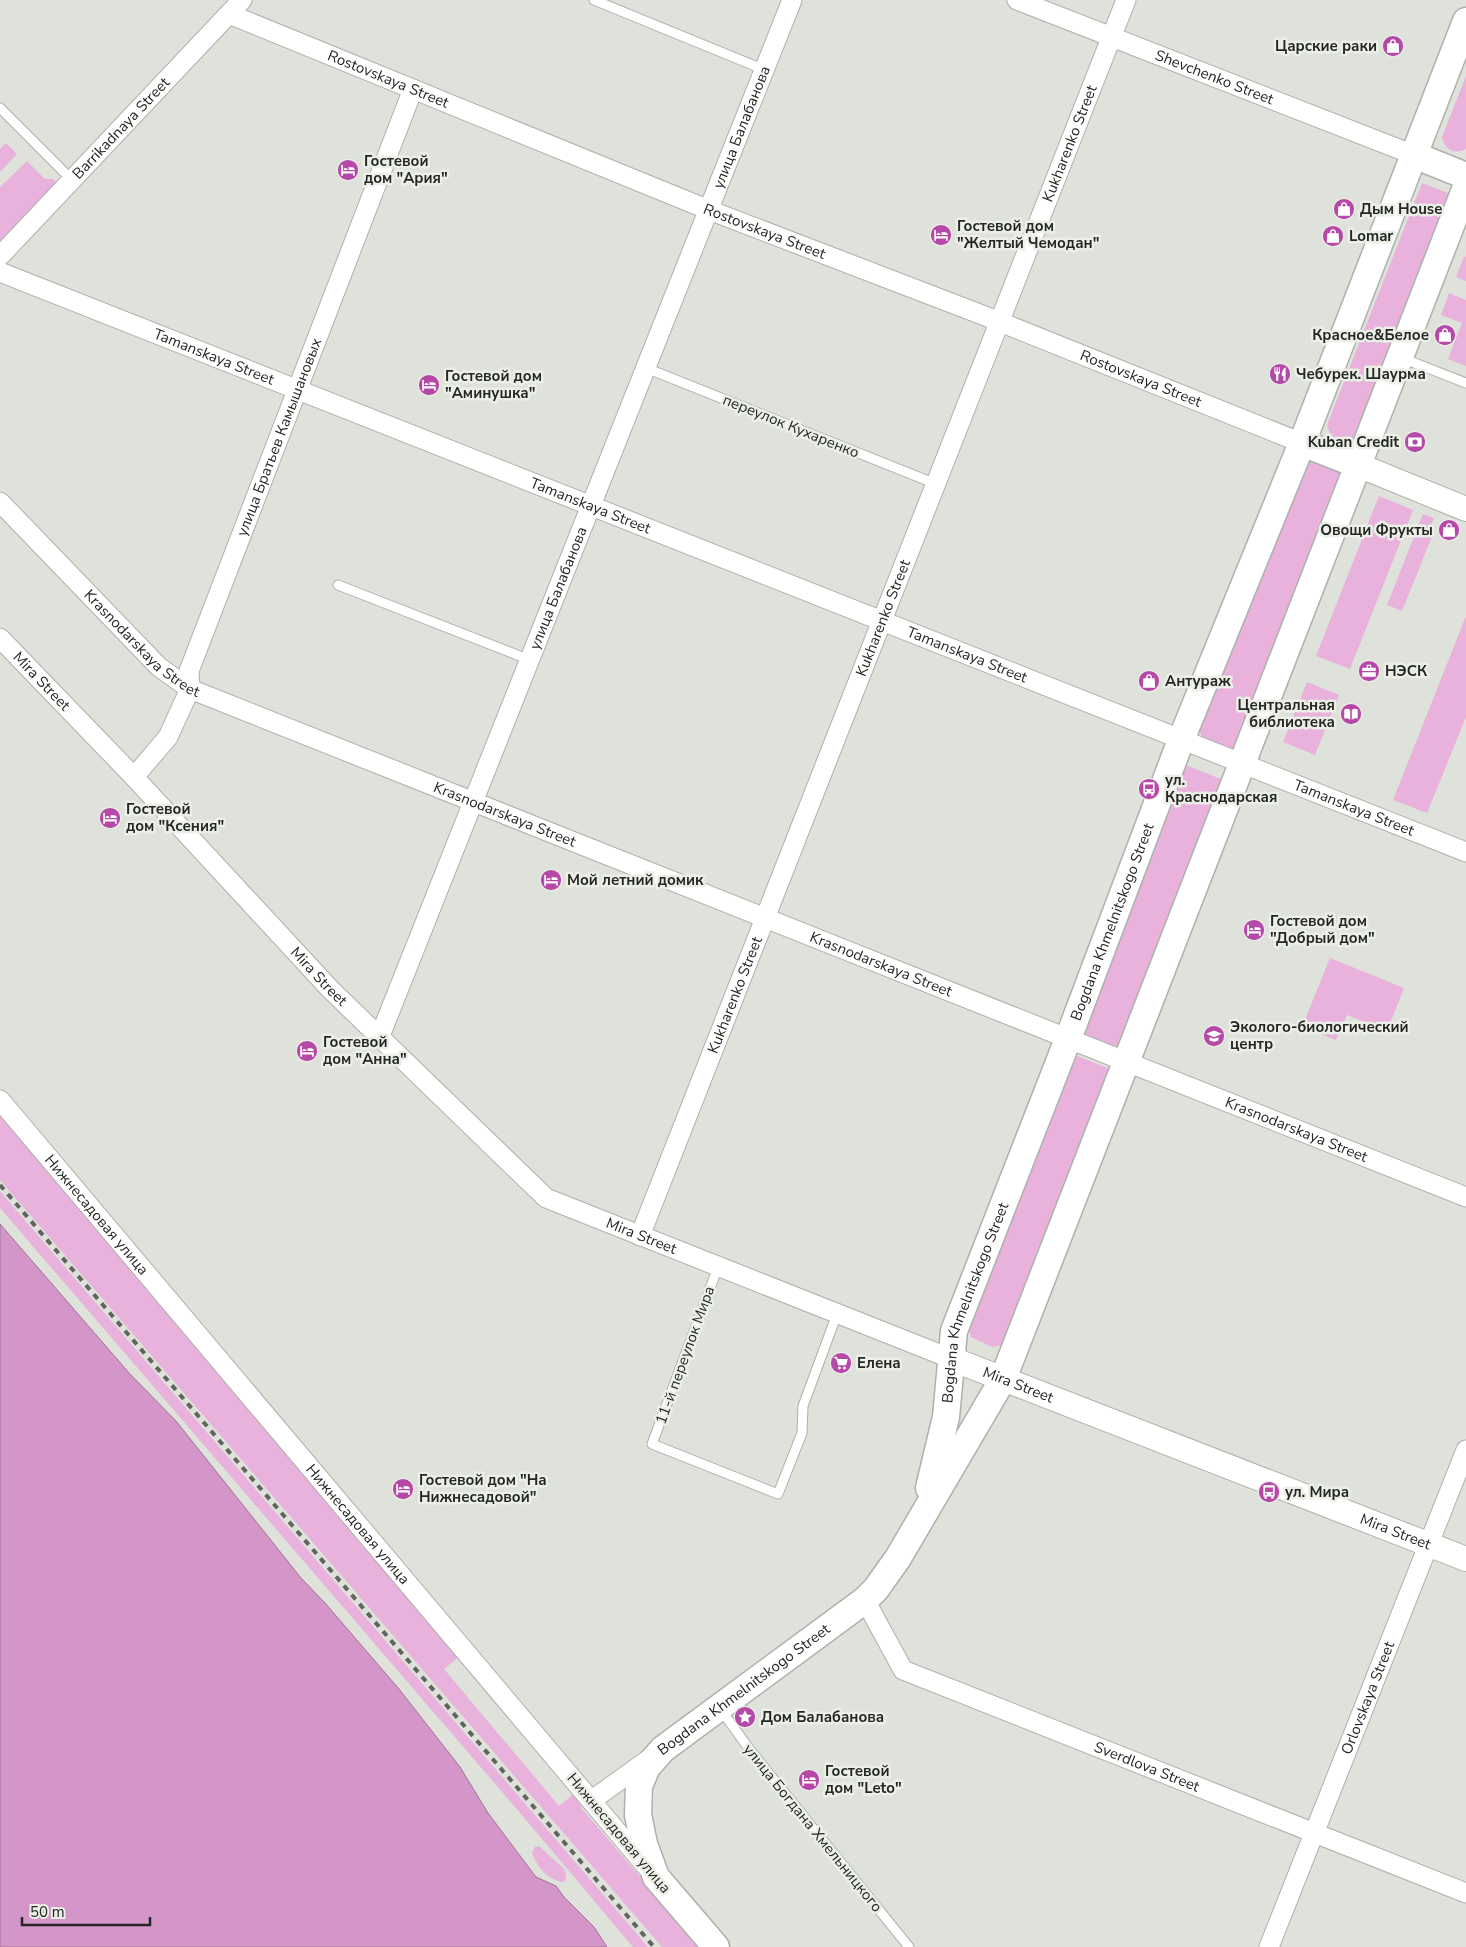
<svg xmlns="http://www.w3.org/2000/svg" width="1466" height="1947" viewBox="0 0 1466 1947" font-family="'Nunito Sans',sans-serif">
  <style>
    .green { fill: #e8b2dd }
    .water { fill: #d495c8; stroke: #a07497 }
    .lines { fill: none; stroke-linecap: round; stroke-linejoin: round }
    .service-casing { stroke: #adb1aa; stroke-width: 11 }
    .minor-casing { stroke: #adb1aa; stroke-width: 21 }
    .tertiary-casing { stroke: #adb1aa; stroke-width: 26 }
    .secondary-casing { stroke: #adb1aa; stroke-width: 29 }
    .service { stroke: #fff; stroke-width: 9 }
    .minor { stroke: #fff; stroke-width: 19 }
    .tertiary { stroke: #fff; stroke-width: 24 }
    .secondary { stroke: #fff; stroke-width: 26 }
    .rail { stroke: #61645f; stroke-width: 4; stroke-dasharray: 6 6; stroke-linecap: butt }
    .labels { text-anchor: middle; stroke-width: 5; stroke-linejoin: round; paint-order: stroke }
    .poi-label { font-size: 15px; font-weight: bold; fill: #252724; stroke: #ebefe7; text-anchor: start }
    .street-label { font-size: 15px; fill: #252724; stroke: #ebefe7 }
  </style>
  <rect width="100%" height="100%" fill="#dee2da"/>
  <g class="green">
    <path d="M1466,76V149C1454,155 1445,150 1442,137Z"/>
    <path d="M6,143L17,154L0,172V149Z"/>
    <path d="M27,161L45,179H53L61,186L0,250V187Z"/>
    <path d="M1422,183L1453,195L1358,438L1346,442C1335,438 1330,436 1327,425Z"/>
    <path d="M1464,256L1466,257V281L1456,277Z"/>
    <path d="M1449,293L1466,300V366L1448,359L1462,323L1441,315Z"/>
    <path d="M1312,459L1339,469L1343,476L1240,746L1233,749L1202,737L1199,730L1305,460Z"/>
    <path d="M1379,496L1413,510L1350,669L1316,656Z"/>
    <path d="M1423,514L1434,518L1428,532L1433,534L1402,611L1387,605Z"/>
    <path d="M1466,616V717L1427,813L1393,800Z"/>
    <path d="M1307,682L1339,695L1315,755L1283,742Z"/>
    <path d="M1183,764L1226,781L1123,1044L1114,1047L1086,1037L1081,1029Z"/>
    <path d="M1330,958L1404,988L1387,1031L1347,1015L1336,1040L1302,1027Z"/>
    <path d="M1077,1056L1108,1068L1112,1075L1003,1345L992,1347L971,1337L968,1329L1070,1058Z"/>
    <path d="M0,1115L460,1656L444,1669L559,1806L575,1793L582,1809L701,1947H662L0,1180Z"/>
    <path d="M0,1191L41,1239L648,1947H633L515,1807L0,1208Z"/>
    <path d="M539,1846L563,1868L566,1873L565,1881L562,1882C547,1879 537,1867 532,1853L535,1847Z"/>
  </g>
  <path class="water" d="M0,1224L130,1374L176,1421L301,1578L325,1603L399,1689L460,1767L488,1813L536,1877L556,1886L564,1897L594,1927L607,1947H0Z"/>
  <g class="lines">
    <g class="service-casing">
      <g id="service">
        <path d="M594,0L765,70"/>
        <path d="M0,108L72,180"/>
        <path d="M1402,358L1466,383"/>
        <path d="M646,368L936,484"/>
        <path d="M338,585L530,660"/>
        <path d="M718,1267L652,1444L778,1494L802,1433L803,1406L837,1314"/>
        <path d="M721,1710L750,1750L909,1947"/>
      </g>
    </g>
    <g class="minor-casing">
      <g id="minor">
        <path id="s1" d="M1017,0L1414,155"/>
        <path id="s2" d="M229,14L709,210L985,316L1302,443"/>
        <path id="s3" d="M0,256L242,0"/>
        <path id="s4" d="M0,272L1466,852"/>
        <path id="s5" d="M0,502L159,667L190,689L1466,1197"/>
        <path id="s6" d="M0,638L134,777L330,989L546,1198L952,1359"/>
        <path id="s7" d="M134,777L168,737L190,689L189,671L413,89"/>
        <path id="s8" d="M380,1036L792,0"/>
        <path id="s9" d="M0,1100L647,1867"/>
        <path id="s10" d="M640,1236L1126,0"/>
        <path id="s11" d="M865,1600L903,1670L1466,1893"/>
        <path d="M592,1800L652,1757"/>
        <path id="s12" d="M1269,1947L1466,1450"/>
      </g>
    </g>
    <g class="tertiary-casing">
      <g id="tertiary">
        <path d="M1358,465L1466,509"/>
        <path id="s13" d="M952,1359L1466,1559"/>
      </g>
    </g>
    <g class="secondary-casing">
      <g id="secondary">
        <path d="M1414,155L1466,176"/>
        <path d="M1302,443L1358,465"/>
        <path id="s14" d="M929,1488L946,1417L954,1331L1068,1039L1181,740L1302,443L1466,21"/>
        <path id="s15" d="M716,1947L656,1877L644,1844L638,1815L639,1786L647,1767L663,1749L865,1600L876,1589L898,1558L1003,1379L1466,187"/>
      </g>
    </g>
    <use href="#service" class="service"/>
    <use href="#minor" class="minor"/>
    <use href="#tertiary" class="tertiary"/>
    <use href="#secondary" class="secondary"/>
    <path class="rail" d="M0,1185L654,1947"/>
  </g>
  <defs>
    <g id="shop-disc" transform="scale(1.125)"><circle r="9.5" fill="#b649a7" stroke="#ebefe7"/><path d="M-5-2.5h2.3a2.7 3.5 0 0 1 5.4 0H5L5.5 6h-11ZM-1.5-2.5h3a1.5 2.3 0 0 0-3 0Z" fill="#fff"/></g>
    <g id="hotel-disc" transform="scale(1.125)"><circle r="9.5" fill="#b649a7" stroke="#ebefe7"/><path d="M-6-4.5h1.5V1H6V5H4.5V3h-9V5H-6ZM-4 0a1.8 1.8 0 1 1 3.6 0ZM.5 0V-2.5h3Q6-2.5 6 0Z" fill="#fff"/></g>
    <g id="restaurant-disc" transform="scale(1.125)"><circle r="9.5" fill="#b649a7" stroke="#ebefe7"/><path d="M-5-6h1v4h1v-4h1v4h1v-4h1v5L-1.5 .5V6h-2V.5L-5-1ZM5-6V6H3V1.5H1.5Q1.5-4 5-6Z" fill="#fff"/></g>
    <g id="bank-disc" transform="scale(1.125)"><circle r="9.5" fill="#b649a7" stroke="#ebefe7"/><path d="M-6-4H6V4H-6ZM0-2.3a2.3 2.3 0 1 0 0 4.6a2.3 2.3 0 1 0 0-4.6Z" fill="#fff"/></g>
    <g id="office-disc" transform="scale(1.125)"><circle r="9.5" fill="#b649a7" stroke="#ebefe7"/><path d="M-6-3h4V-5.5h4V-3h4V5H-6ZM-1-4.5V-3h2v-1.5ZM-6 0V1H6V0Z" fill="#fff"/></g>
    <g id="library-disc" transform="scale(1.125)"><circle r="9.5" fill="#b649a7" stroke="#ebefe7"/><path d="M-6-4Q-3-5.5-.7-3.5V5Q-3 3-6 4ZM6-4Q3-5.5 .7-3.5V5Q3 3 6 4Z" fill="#fff"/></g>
    <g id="bus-disc" transform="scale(1.125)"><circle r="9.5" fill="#b649a7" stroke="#ebefe7"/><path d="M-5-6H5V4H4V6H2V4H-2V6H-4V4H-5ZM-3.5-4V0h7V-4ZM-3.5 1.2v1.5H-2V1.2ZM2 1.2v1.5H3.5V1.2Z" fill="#fff"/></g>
    <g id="school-disc" transform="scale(1.125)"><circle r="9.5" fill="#b649a7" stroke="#ebefe7"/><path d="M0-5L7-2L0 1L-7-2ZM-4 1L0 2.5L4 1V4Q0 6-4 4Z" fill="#fff"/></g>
    <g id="supermarket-disc" transform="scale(1.125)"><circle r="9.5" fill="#b649a7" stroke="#ebefe7"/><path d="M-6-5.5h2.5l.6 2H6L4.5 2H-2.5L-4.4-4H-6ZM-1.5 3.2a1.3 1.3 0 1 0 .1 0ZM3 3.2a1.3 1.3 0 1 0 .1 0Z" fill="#fff"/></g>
    <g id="sight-disc" transform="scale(1.125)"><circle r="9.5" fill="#b649a7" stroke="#ebefe7"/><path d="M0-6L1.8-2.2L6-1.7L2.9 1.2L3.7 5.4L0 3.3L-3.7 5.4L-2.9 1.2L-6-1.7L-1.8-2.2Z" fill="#fff"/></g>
  </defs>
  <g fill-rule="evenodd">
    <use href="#shop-disc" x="1393" y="46"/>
    <use href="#hotel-disc" x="348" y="170"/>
    <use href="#shop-disc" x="1344" y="209"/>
    <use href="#hotel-disc" x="941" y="235"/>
    <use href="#shop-disc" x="1333" y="236"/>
    <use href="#shop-disc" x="1445" y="335"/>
    <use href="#restaurant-disc" x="1280" y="374"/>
    <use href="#hotel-disc" x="429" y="385"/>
    <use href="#bank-disc" x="1415" y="442"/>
    <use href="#shop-disc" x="1449" y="530"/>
    <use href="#office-disc" x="1369" y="671"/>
    <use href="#shop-disc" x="1149" y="681"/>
    <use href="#library-disc" x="1351" y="714"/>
    <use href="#bus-disc" x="1149" y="789"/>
    <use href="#hotel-disc" x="110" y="818"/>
    <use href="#hotel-disc" x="551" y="880"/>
    <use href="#hotel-disc" x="1254" y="930"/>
    <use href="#school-disc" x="1214" y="1036"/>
    <use href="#hotel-disc" x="307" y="1051"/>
    <use href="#supermarket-disc" x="841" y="1363"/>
    <use href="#hotel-disc" x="403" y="1489"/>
    <use href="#bus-disc" x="1269" y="1492"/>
    <use href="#sight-disc" x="745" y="1717"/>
    <use href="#hotel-disc" x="809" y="1780"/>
  </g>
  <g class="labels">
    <g class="poi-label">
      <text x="1377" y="51" text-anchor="end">Царские раки</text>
      <text x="364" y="166">Гостевой<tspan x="364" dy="17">дом "Ария"</tspan></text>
      <text x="1360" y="214">Дым House</text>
      <text x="957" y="231">Гостевой дом<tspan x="957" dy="17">"Желтый Чемодан"</tspan></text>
      <text x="1349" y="241">Lomar</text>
      <text x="1429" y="340" text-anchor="end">Красное&amp;Белое</text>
      <text x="1296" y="379">Чебурек. Шаурма</text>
      <text x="445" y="381">Гостевой дом<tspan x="445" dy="17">"Аминушка"</tspan></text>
      <text x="1399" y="447" text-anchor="end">Kuban Credit</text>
      <text x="1433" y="535" text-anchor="end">Овощи Фрукты</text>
      <text x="1385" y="676">НЭСК</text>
      <text x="1165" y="686">Антураж</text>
      <text x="1335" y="710" text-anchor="end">Центральная<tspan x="1335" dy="17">библиотека</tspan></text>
      <text x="1165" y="785">ул.<tspan x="1165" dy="17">Краснодарская</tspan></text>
      <text x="126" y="814">Гостевой<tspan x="126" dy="17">дом "Ксения"</tspan></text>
      <text x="567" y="885">Мой летний домик</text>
      <text x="1270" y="926">Гостевой дом<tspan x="1270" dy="17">"Добрый дом"</tspan></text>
      <text x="1230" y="1032">Эколого-биологический<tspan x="1230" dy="17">центр</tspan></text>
      <text x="323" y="1047">Гостевой<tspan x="323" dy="17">дом "Анна"</tspan></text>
      <text x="857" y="1368">Елена</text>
      <text x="419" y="1485">Гостевой дом "На<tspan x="419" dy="17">Нижнесадовой"</tspan></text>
      <text x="1285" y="1497">ул. Мира</text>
      <text x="761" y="1722">Дом Балабанова</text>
      <text x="825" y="1776">Гостевой<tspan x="825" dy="17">дом "Leto"</tspan></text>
    </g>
    <g class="street-label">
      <text dy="5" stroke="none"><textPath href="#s1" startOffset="212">Shevchenko Street</textPath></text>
      <text dy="5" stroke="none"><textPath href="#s2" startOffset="172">Rostovskaya Street</textPath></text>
      <text dy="5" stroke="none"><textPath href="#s3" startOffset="176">Barrikadnaya Street</textPath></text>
      <text dy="5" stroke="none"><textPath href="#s8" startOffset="978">улица Балабанова</textPath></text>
      <text dy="5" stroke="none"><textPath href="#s10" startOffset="1174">Kukharenko Street</textPath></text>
      <text dy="5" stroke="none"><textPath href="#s2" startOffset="578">Rostovskaya Street</textPath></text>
      <text dy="5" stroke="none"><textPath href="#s4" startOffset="230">Tamanskaya Street</textPath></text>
      <text dy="5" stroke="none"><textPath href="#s2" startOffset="982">Rostovskaya Street</textPath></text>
      <text transform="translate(791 426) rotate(22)" y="5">переулок Кухаренко</text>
      <text dy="5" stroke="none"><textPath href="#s7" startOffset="374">улица Братьев Камышановых</textPath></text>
      <text dy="5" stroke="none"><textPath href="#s4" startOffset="635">Tamanskaya Street</textPath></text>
      <text dy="5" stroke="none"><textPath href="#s8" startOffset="482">улица Балабанова</textPath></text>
      <text dy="5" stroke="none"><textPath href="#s10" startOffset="664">Kukharenko Street</textPath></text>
      <text dy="5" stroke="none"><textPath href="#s5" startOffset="201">Krasnodarskaya Street</textPath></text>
      <text dy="5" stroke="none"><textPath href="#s4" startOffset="1040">Tamanskaya Street</textPath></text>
      <text dy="5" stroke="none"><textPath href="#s6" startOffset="60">Mira Street</textPath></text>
      <text dy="5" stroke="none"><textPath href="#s4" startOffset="1456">Tamanskaya Street</textPath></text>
      <text dy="5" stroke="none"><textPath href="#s5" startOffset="606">Krasnodarskaya Street</textPath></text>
      <text dy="5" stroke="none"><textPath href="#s14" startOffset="598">Bogdana Khmelnitskogo Street</textPath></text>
      <text dy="5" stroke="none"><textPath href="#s5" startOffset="1011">Krasnodarskaya Street</textPath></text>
      <text dy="5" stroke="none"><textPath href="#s6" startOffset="465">Mira Street</textPath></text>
      <text dy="5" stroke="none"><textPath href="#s10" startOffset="259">Kukharenko Street</textPath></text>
      <text dy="5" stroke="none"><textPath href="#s5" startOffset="1458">Krasnodarskaya Street</textPath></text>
      <text dy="5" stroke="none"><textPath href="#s9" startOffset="150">Нижнесадовая улица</textPath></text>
      <text dy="5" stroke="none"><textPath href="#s6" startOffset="885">Mira Street</textPath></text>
      <text dy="5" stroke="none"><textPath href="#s14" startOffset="192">Bogdana Khmelnitskogo Street</textPath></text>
      <text transform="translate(685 1355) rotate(-70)" y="5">11-й переулок Мира</text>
      <text dy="5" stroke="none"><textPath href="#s13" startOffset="71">Mira Street</textPath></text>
      <text dy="5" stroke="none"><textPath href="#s9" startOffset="555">Нижнесадовая улица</textPath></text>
      <text dy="5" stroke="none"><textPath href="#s13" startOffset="476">Mira Street</textPath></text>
      <text dy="5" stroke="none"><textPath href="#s15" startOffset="331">Bogdana Khmelnitskogo Street</textPath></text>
      <text dy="5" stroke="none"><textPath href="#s12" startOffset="268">Orlovskaya Street</textPath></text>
      <text dy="5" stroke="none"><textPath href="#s11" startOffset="342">Sverdlova Street</textPath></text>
      <text transform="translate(813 1828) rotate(51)" y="5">улица Богдана Хмельницкого</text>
      <text transform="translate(619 1833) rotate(50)" y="5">Нижнесадовая улица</text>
    </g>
  </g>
  <path d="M22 1917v8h128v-8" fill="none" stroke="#252724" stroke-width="2.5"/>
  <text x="30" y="1917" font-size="15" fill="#252724" stroke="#ebefe7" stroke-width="4" paint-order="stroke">50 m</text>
</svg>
